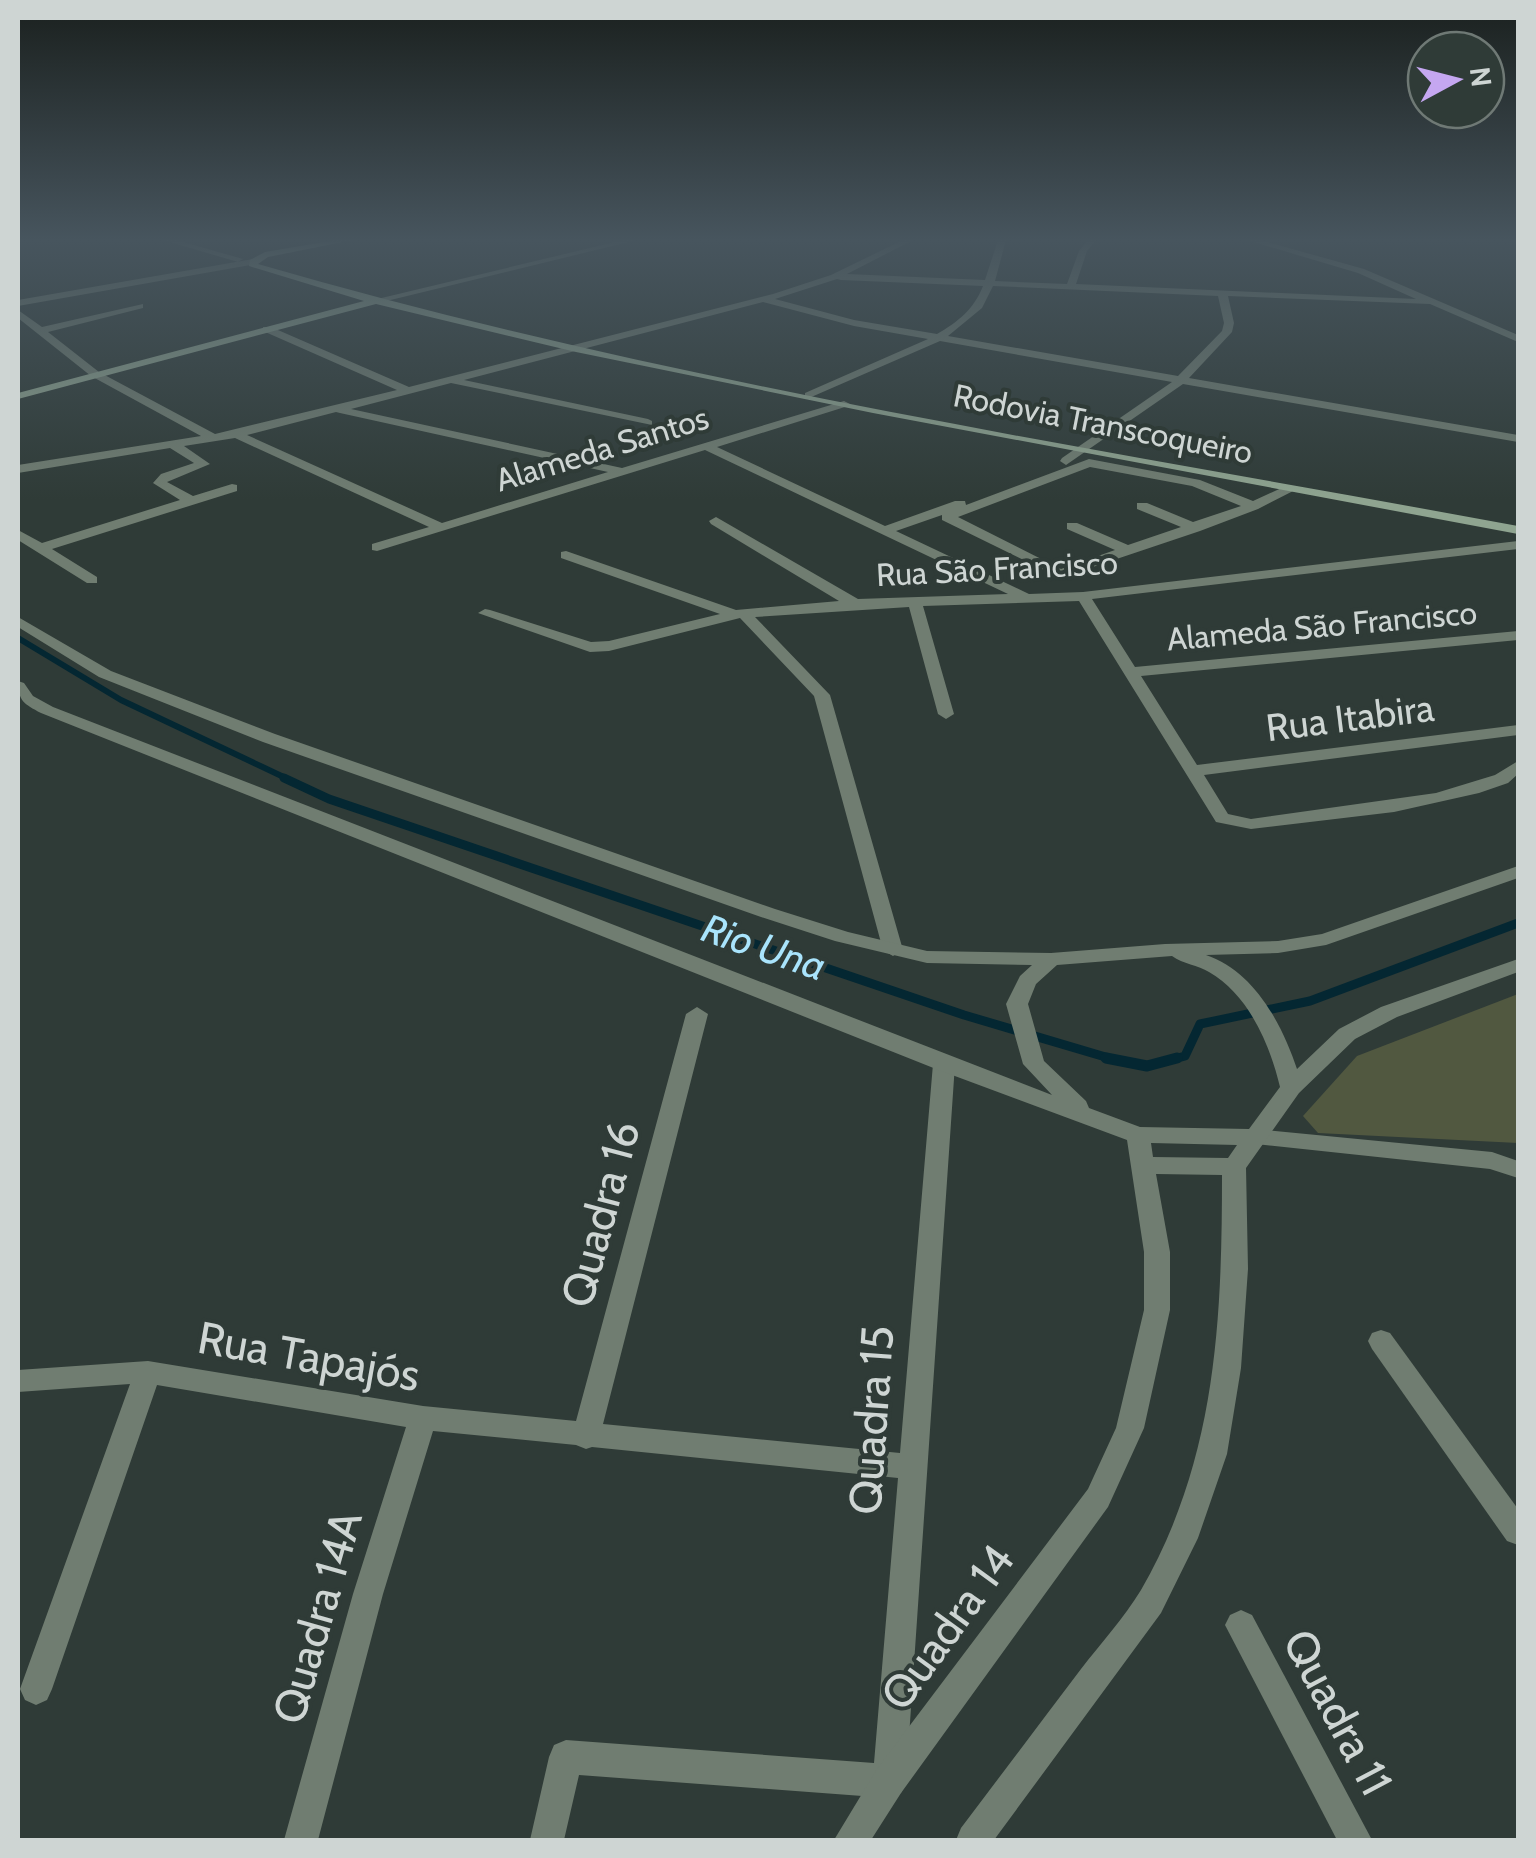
<svg xmlns="http://www.w3.org/2000/svg" width="1536" height="1858" viewBox="0 0 1536 1858" font-family="Cabin,sans-serif">
  <style>
    .green { fill: #515840 }
    .lines { fill: none; stroke-linecap: round; stroke-linejoin: round }
    .stream-far2 { stroke: #042732; stroke-width: 6 }
    .stream-far1 { stroke: #042732; stroke-width: 9 }
    .stream { stroke: #042732; stroke-width: 11 }
    .minor { fill: #707d71; fill-rule: evenodd }
    .tertiary { fill: #707d71; fill-rule: evenodd }
    .secondary { fill: #8fa490; fill-rule: evenodd }
    .labels { text-anchor: middle; stroke-width: 8; stroke-linejoin: round; paint-order: stroke }
    .far-street-label { font-size: 32px; fill: #ced5d3; stroke: #2f3b37 }
    .street-label { font-size: 38px; fill: #ced5d3; stroke: #2f3b37 }
    .water-label { font-size: 40px; font-style: italic; fill: #a9e4fc; stroke: #2f3b37 }
    .near-street-label { font-size: 45px; fill: #ced5d3; stroke: #2f3b37 }
  </style>
  <rect width="100%" height="100%" fill="#2f3b37"/>
  <path class="green" d="M1518,994V1143L1318,1133L1303,1116L1357,1056Z"/>
  <g class="lines">
    <path class="stream-far2" d="M18,638L121,700L290,780"/>
    <g class="stream-far1">
      <path d="M284,778L329,799L964,1015L1119,1061"/>
      <path d="M1167,1061L1185,1056L1200,1024L1310,1001L1518,923"/>
    </g>
    <path class="stream" d="M1106,1058L1147,1066L1177,1058"/>
    <g class="minor">
      <path d="M163,240H176L243,259L238,262Z"/>
      <path d="M623,240H637L374,304L369,301Z"/>
      <path d="M903,240H913L847,274L985,280L998,240H1006L995,281L1067,284L1079,251L1088,240H1096L1087,251L1076,284L1416,299L1358,273L1247,240H1260L1364,269L1518,335V342L1430,304L1228,296L1234,323L1232,332L1189,378L1518,435V442L1183,384L1066,465L1060,461L1062,458L1172,382L940,341L809,398L805,397V393L928,339L854,326L763,302L464,380L648,419L652,421V425L451,383L351,409L622,468L844,401L850,404L848,406L717,447L885,526L955,501H965L966,505L1089,459L1200,480L1253,501L1288,485L1299,488L1258,509L1200,531L1060,578L942,520V515L896,531L1029,594L1083,592L1518,541V549L1092,599L1135,667L1518,631V640L1141,676L1197,765L1518,725V735L1204,775L1228,814L1251,819L1436,793L1495,775L1518,761V774L1508,783L1479,793L1394,812L1251,829L1216,822L1079,601L923,606L954,714L946,719L938,714L909,607L755,617L830,695L903,950L893,956L883,950L814,696L740,618L609,651L590,652L478,613L485,609L490,610L591,642L609,641L720,614L561,558V552L566,551L736,610L839,601L711,524L709,521L716,517L858,599L1008,594L705,450L377,551L372,550V544L429,527L235,438L184,446L210,464L167,482L193,496L232,484L237,485V491L52,549L97,577V583H87L18,540V530L42,543L180,500L153,483L161,474L194,463L170,448L18,473V465L201,436L91,376L18,318V310L42,327L143,304V308L48,332L99,372L215,434L397,390L263,331V327H271L409,387L773,294L831,275ZM837,279L841,280L983,286C974,309 958,322 937,334L854,320L775,299ZM993,286L1218,296L1224,323L1222,331L1178,376L948,336L982,308ZM336,412L340,413L608,472L442,523L247,435ZM1090,467L1192,486L1241,506L1193,522L1147,503H1137V509L1181,527L1128,545L1077,523H1067V529L1115,550L1061,569L958,517Z"/>
      <path d="M253,259L256,264L18,306V300Z"/>
      <path d="M697,1007L708,1014L603,1424L900,1453L933,1064L936,1059H952L955,1064L906,1781L901,1793L889,1798L579,1775L564,1840H530L549,1757L554,1745L566,1740L874,1763L898,1478L592,1447L586,1449L576,1445L433,1431L383,1594L318,1840H284L353,1594L406,1427L157,1385L52,1689L47,1700L36,1705L25,1700L20,1689L130,1384L18,1392V1370L148,1361L423,1406L576,1421L686,1014Z"/>
      <path d="M1254,1129L1492,1152L1518,1161V1178L1490,1169L1246,1143L1242,1137L1246,1131Z"/>
      <path d="M1381,1330L1390,1333L1518,1509V1545L1507,1541L1372,1349L1368,1341L1372,1333Z"/>
      <path d="M1241,1610L1252,1615L1372,1840H1337L1225,1625L1230,1615Z"/>
    </g>
    <path class="tertiary" d="M18,617L111,671L275,734L775,909L848,932L927,951L1051,953L1165,944L1278,941L1322,934L1518,866V878L1326,945L1278,953L1206,955C1254,971 1282,1024 1297,1069L1339,1029L1381,1007L1518,959V972L1397,1017L1355,1039L1299,1093L1246,1168L1248,1269L1241,1368L1227,1454L1198,1538L1161,1613L994,1840H956L961,1828C1001,1775 1041,1722 1081,1669C1101,1643 1124,1618 1141,1590C1216,1460 1222,1322 1222,1175L1156,1174L1170,1252V1310L1144,1428L1108,1507L901,1793L871,1840H834L877,1769L1088,1489L1116,1428L1144,1310V1252L1127,1140L936,1069L41,713C24,704 18,701 18,681L24,683L33,696L53,707L1052,1095L1023,1064L1006,1004L1020,976L1032,965L927,963L835,941L761,917L263,742L99,677L18,627ZM1172,956C1183,964 1198,965 1209,972C1249,995 1270,1045 1280,1087L1249,1129L1140,1127L1089,1108L1086,1101L1044,1061L1028,1004L1036,984L1057,965ZM1151,1143L1237,1145L1228,1158L1153,1157Z"/>
    <path class="secondary" d="M336,240H353L268,257L258,264C670,384 1097,448 1518,526V534L873,413L576,352L376,304L18,399V393L364,301L249,266L250,260L265,252Z"/>
  </g>
  <linearGradient id="sky" x2="0" y2="1"><stop stop-color="#1a201e"/><stop offset="0.48" stop-color="#47555e"/><stop offset="1" stop-color="#47555e" stop-opacity="0"/></linearGradient>
  <rect width="1536" height="500" fill="url(#sky)"/>
  <g class="labels">
    <g class="far-street-label">
      <text transform="translate(1103 424) rotate(11)" y="11">Rodovia Transcoqueiro</text>
      <text transform="translate(602 449) rotate(-17)" y="11">Alameda Santos</text>
      <text transform="translate(997 569) rotate(-3)" y="11">Rua São Francisco</text>
      <text transform="translate(1322 626) rotate(-5)" y="11">Alameda São Francisco</text>
    </g>
    <g class="street-label">
      <text transform="translate(1350 718) rotate(-7)" y="13">Rua Itabira</text>
    </g>
    <g class="water-label">
      <text transform="translate(764 947) rotate(19)" y="14">Rio Una</text>
    </g>
    <g class="near-street-label">
      <text transform="translate(600 1214) rotate(-75)" y="16">Quadra 16</text>
      <text transform="translate(309 1356) rotate(10)" y="16">Rua Tapajós</text>
      <text transform="translate(871 1420) rotate(-86)" y="16">Quadra 15</text>
      <text transform="translate(317 1617) rotate(-74)" y="16">Quadra 14A</text>
      <text transform="translate(947 1627) rotate(-54)" y="16">Quadra 14</text>
      <text transform="translate(1338 1712) rotate(62)" y="16">Quadra 11</text>
    </g>
  </g>
  <rect width="1536" height="1858" fill="none" stroke="#ced5d3" stroke-width="40"/>
  <g transform="translate(1456 80) rotate(83)"><circle r="48" fill="#2f3b37" stroke="#6f7975" stroke-width="2.5"/>
  <path d="M0-8L18 38L0 25L-18 38Z" fill="#c5a7f1"/>
  <text y="-15" font-size="28" font-weight="bold" text-anchor="middle" fill="#ced5d3">N</text>
  </g>
</svg>
